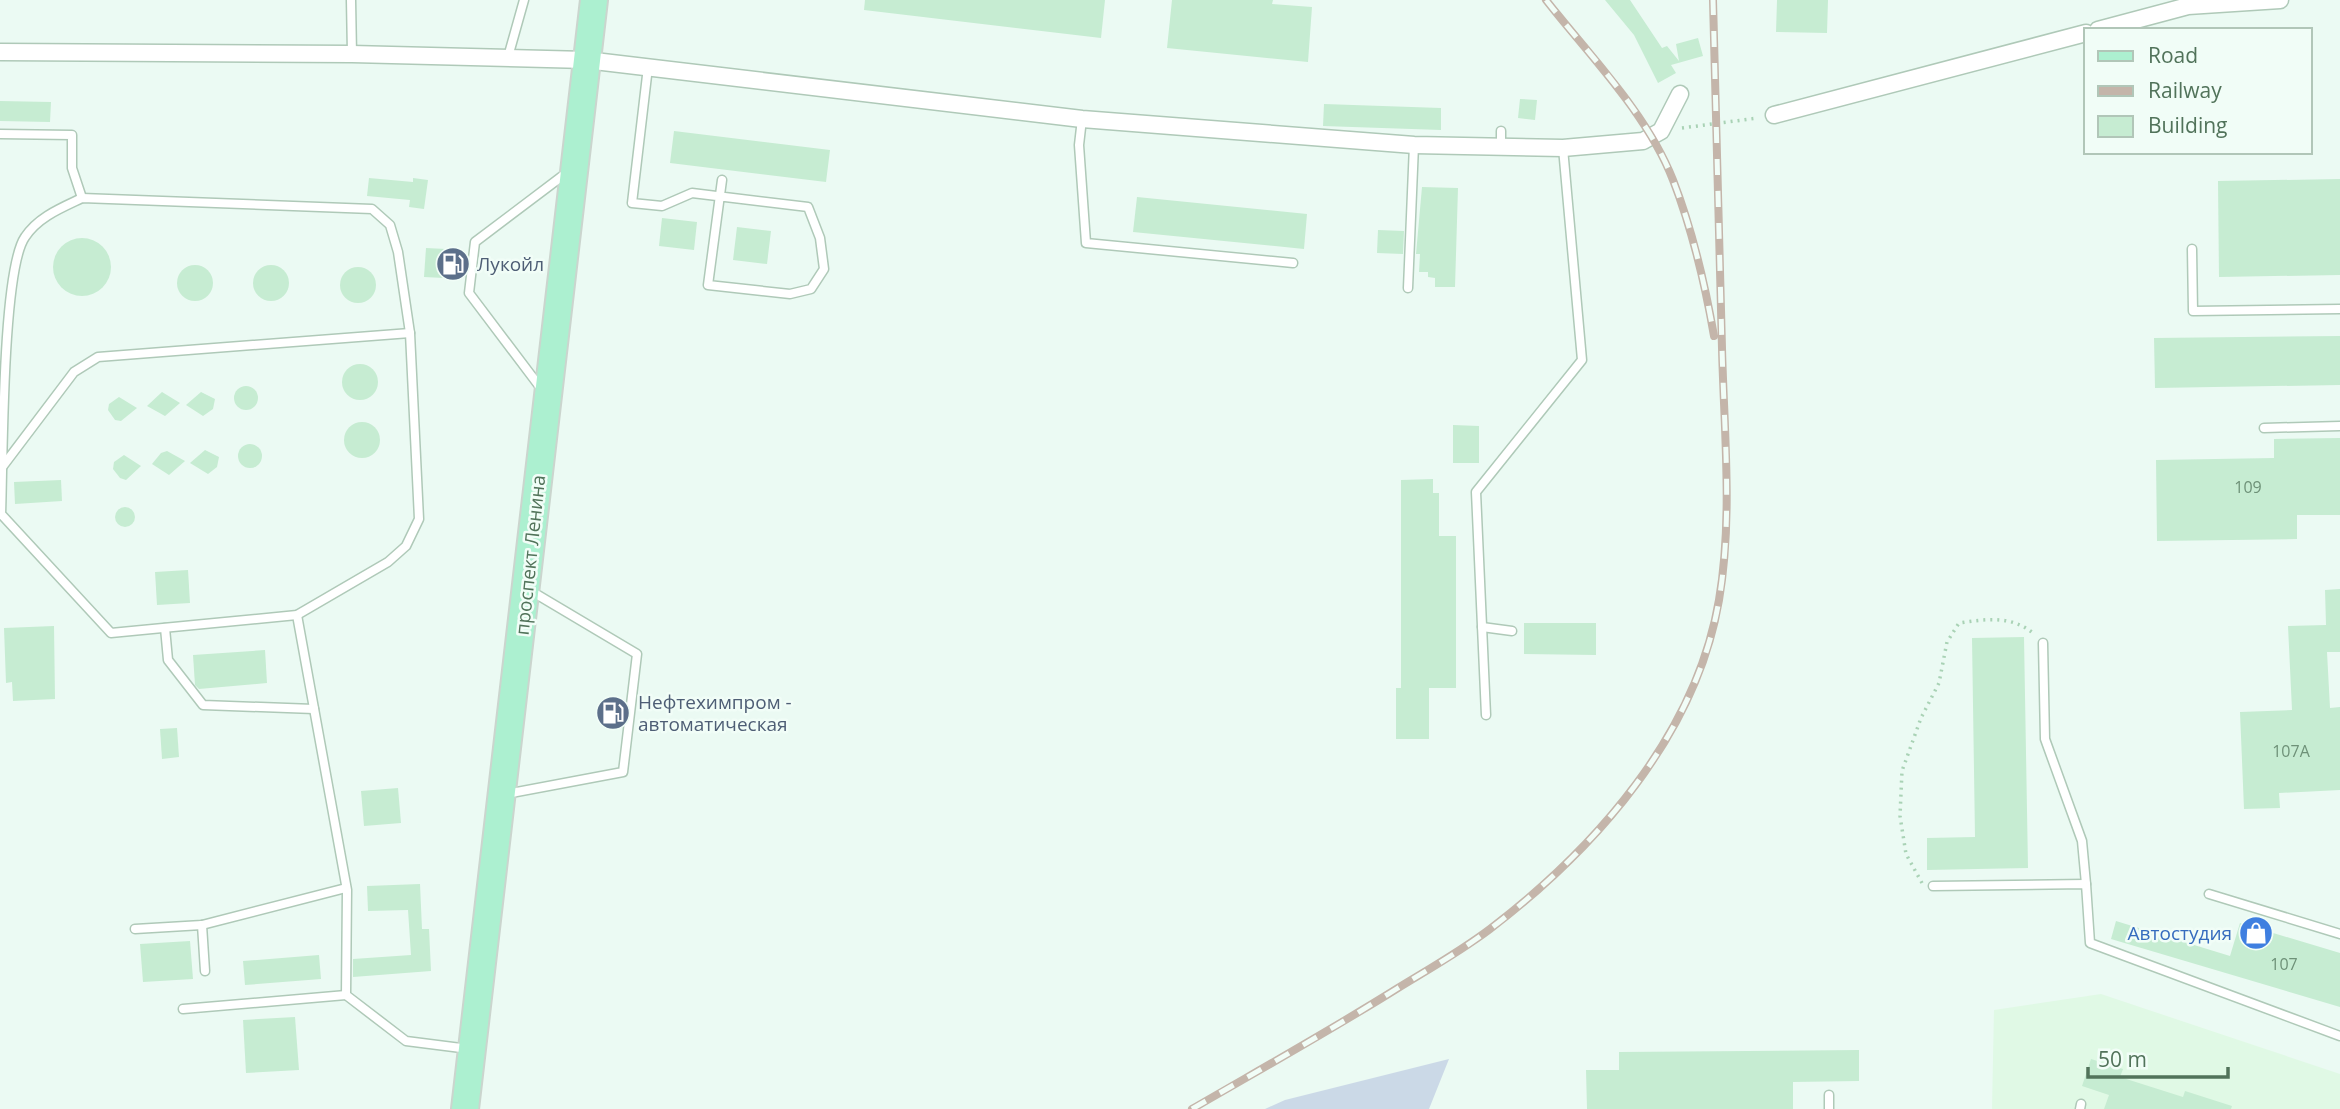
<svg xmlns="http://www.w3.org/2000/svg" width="2340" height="1109" viewBox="0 0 2340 1109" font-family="'Open Sans',sans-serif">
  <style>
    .commercial { fill: #e0f9e5 }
    .green { fill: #cbd9e7 }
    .building { fill: #c6ecd2 }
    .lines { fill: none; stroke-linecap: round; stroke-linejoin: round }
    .service-casing { stroke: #afc9b8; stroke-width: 11 }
    .minor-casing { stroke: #afc9b8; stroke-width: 19 }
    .primary-casing { stroke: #cbd5ce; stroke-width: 30 }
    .path { stroke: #a9d2b5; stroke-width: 3.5; stroke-dasharray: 2 5; stroke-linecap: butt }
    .service { stroke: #fff; stroke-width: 8 }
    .minor { stroke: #fff; stroke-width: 16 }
    .primary { stroke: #acf0d0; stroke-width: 26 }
    .rail-casing { stroke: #c4b5aa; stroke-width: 8 }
    .rail { stroke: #f1fdf7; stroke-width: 5; stroke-dasharray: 16; stroke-linecap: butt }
    .labels { text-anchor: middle; stroke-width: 5; stroke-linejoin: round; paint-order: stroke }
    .number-label { font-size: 16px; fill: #6e9178 }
    .service-label { font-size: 19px; fill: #4e5e75; stroke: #f1fdf7; text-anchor: start }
    .street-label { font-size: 19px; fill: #51735a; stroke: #f1fdf7 }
    .shop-label { font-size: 19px; fill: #366cbe; stroke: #f1fdf7; text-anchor: end }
  </style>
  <rect width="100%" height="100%" fill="#ebfaf3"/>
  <path class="commercial" d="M2101,994L2340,1074V1109H1992L1994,1010Z"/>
  <path class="green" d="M1449,1059L1429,1109H1265L1285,1100Z"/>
  <g class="building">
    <path d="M865,0H1105L1101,38L864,10Z"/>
    <path d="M1172,0H1273L1272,4L1312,7L1308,62L1167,48Z"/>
    <path d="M1605,0H1630L1662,48L1667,46L1679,61L1676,44L1698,38L1703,56L1671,65L1676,73L1658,83L1634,35Z"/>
    <path d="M1777,0H1828L1827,33L1776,32Z"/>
    <path d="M1520,99L1537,100L1535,120L1518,118Z"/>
    <path d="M0,101L51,102L50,122L0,121Z"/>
    <path d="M1324,104L1441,108V130L1323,126Z"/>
    <path d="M674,131L830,150L826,182L670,163Z"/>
    <path d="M369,178L413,182V178L428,180L424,209L409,207L410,200L367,196Z"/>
    <path d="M2340,179V275L2219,277L2218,181Z"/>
    <path d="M1422,187L1458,188L1455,287H1435V278L1428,277V272H1419L1420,254H1416Z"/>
    <path d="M1137,197L1307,214L1304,249L1133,232Z"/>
    <path d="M662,218L697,222L694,250L659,246Z"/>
    <path d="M737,227L771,231L767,264L733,260Z"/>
    <path d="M1378,230L1404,231L1403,254L1377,253Z"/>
    <circle cx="82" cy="267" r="29"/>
    <path d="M426,248L446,249L444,278L424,277Z"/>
    <circle cx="271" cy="283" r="18"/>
    <circle cx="195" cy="283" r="18"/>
    <circle cx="358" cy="285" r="18"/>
    <path d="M2340,336V385L2155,388L2154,338Z"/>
    <circle cx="360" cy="382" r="18"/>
    <circle cx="246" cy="398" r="12"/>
    <path d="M162,392L180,403L165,416L147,406Z"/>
    <path d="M201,392L215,399L213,409L203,416L186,405Z"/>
    <path d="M119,397L137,408L121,421L115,420L108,410L109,404Z"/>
    <circle cx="362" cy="440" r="18"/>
    <path d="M1453,425L1479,426V463H1453Z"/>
    <path d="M2340,438V515H2297V539L2157,541L2156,460L2274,458V439Z"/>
    <circle cx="250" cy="456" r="12"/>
    <path d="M205,450L219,457L217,467L208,474L190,463Z"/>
    <path d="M167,451L185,461L169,475L152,464L161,453Z"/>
    <path d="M124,455L141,466L126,480L120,478L113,469L114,462Z"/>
    <path d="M1433,479V493H1439V536H1456V688H1429V739H1396V688H1401V480Z"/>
    <path d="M61,480L62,501L15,504L14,482Z"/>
    <circle cx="125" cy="517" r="10"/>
    <path d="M188,570L190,603L157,605L155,572Z"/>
    <path d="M2340,589V652H2327L2330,708L2340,707V790L2279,793L2280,808L2244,809L2240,712L2292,710L2288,626L2326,625L2325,590Z"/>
    <path d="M1524,623H1596V655L1524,654Z"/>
    <path d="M54,626L55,699L13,701L12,682L6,683L4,628Z"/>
    <path d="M2024,637L2028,868L1927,870V838L1975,837L1972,638Z"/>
    <path d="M265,650L267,683L199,689L195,685L193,655Z"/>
    <path d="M177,728L179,757L162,759L160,729Z"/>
    <path d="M398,788L401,823L364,826L361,791Z"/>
    <path d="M420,884L422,929H429L431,971L353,977V959L411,955L408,910L368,911L367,886Z"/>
    <path d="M2116,921L2230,956L2240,923L2340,953V1007L2111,939Z"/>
    <path d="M190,941L193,979L143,982L140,944Z"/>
    <path d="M319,955L321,979L245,985L243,961Z"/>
    <path d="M295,1017L299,1070L246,1073L243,1020Z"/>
    <path d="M1859,1050V1081L1793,1082V1109H1587L1586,1070H1619V1052Z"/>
    <path d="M2091,1059L2123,1069L2120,1077L2183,1097L2185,1091L2232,1106L2231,1109H2104L2109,1095L2082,1086Z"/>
  </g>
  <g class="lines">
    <g class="service-casing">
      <g id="service">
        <path d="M351,0L352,54"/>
        <path d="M508,57L524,0"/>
        <path d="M648,67L632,203L662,206L692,193L808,207L820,238L824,269L811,289L790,294L708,285L722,180"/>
        <path d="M1082,119L1079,145L1086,243L1293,263"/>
        <path d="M0,134L72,135V168L82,198"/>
        <path d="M1501,147V131"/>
        <path d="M82,198L372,209L390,225L398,252L410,333L419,519L406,546L388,562L297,615L111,633L1,514C3,463 2,270 25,237C38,217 61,208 82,198Z"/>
        <path d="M2192,249L2193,311L2340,309"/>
        <path d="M1408,288L1414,145"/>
        <path d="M543,391L469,293L475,242L569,171"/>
        <path d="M2264,428L2340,426"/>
        <path d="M3,466L74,372L98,357L410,333"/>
        <path d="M297,615L347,890L346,995L406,1041L469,1049"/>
        <path d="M1482,627L1512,631"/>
        <path d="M165,628L168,660L203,705L314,709"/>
        <path d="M2043,643L2045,739L2082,841L2086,884"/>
        <path d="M1486,715L1476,492L1582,360L1563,148"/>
        <path d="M506,794L623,772L637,654L531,591"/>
        <path d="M1933,886L2086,884L2090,943L2340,1036"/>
        <path d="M2209,894L2340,934"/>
        <path d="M202,925L205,971"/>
        <path d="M135,929L202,925L346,888"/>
        <path d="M183,1009L346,995"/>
        <path d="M1829,1095V1109"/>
        <path d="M2080,1109L2081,1104"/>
      </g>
    </g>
    <g class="minor-casing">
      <g id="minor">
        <path d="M2098,30L2188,6L2280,0"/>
        <path d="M0,52L352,54L586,60L1082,119L1414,145L1563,148L1643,141L1661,131L1680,94"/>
        <path d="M1774,115L2086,33"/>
      </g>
    </g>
    <g class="primary-casing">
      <path id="primary" d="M465,1109L594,0"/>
    </g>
    <g class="path">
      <path d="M1682,128L1758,118"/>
      <path d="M1922,883L1906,854L1900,816L1902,771L1921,718L1939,683L1947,642L1959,623C1986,619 2012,615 2034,634"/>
    </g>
    <use href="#service" class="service"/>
    <use href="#minor" class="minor"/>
    <use href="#primary" class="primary"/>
    <g class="rail-casing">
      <g id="rail">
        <path d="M1546,0C1589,55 1647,113 1673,180C1692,229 1705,284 1714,336"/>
        <path d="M1192,1109C1261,1069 1331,1030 1398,988C1429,969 1461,951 1490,929C1596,848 1696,735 1719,600C1733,518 1724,431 1722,348C1719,232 1716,116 1713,0"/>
      </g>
    </g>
    <use href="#rail" class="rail"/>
  </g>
  <defs>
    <g id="fuel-disc" transform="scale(1.75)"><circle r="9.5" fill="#5c6f8a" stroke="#f1fdf7"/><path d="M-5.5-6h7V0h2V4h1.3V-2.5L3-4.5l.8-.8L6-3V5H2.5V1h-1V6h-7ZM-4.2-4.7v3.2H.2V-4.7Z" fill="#fff"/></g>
    <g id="shop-disc" transform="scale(1.75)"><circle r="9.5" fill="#3f7fe0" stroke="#f1fdf7"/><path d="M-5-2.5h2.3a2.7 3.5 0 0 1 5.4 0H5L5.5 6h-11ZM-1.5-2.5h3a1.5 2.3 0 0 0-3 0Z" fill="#fff"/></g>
  </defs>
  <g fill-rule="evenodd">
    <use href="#fuel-disc" x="453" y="264"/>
    <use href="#fuel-disc" x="613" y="713"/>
    <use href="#shop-disc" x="2256" y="933"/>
  </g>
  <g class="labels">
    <g class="number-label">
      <text x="2248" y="493">109</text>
      <text x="2291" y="757">107А</text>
      <text x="2284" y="970">107</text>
    </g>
    <g class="service-label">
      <text x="477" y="271">Лукойл</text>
      <text x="638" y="709">Нефтехимпром -<tspan x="638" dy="22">автоматическая</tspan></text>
    </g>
    <g class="street-label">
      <text transform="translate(530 555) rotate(-84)" y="7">проспект Ленина</text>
    </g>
    <g class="shop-label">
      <text x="2232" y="940">Автостудия</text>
    </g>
  </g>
  <rect x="2084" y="28" width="228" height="126" fill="#f1fdf7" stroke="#b1c6b8" stroke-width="2"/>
  <rect x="2098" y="51" width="35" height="10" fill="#acf0d0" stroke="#b1c6b8" stroke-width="2"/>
  <text x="2148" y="63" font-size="21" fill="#51735a">Road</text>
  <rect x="2098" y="86" width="35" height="10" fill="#c4b5aa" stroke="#b1c6b8" stroke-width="2"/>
  <text x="2148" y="98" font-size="21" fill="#51735a">Railway</text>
  <rect x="2098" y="116" width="35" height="21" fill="#c6ecd2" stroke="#b1c6b8" stroke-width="2"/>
  <text x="2148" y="133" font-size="21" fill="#51735a">Building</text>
  <path d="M2088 1067v10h140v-10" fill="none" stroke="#51735a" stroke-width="3.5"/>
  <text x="2098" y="1067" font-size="21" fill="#51735a" stroke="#f1fdf7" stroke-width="5" paint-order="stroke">50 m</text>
</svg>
